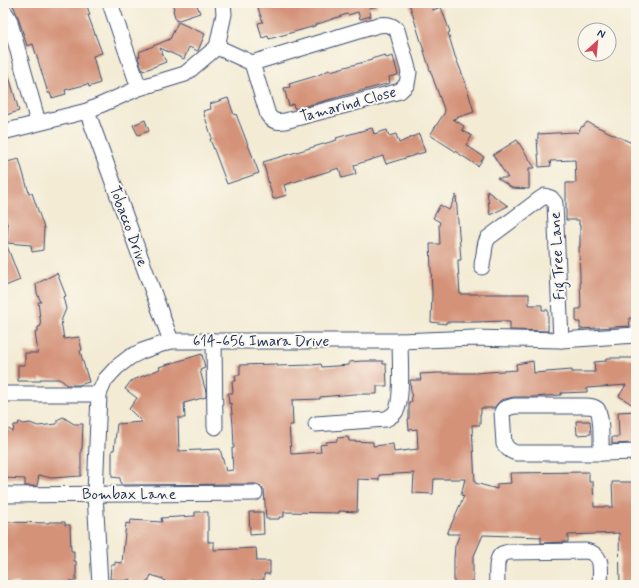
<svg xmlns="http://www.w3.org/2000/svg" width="639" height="588" viewBox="0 0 639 588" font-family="Mynerve,sans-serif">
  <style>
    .building { fill: #d49379 }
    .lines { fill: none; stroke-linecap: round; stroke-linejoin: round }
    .minor-casing { stroke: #3b4b70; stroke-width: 17 }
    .minor { stroke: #fff; stroke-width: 15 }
    .labels { text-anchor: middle; stroke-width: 4; stroke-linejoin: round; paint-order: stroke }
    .street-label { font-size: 15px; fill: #1b2f5e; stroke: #fbf7ec }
  </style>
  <rect width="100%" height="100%" fill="#fbf7ec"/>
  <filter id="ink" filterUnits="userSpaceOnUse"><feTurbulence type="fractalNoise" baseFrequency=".025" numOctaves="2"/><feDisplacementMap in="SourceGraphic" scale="8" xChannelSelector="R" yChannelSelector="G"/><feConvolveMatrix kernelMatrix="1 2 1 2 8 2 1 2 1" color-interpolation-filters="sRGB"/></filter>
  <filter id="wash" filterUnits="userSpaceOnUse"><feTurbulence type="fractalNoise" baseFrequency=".012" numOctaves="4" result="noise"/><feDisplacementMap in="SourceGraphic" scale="16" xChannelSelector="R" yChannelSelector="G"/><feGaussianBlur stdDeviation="0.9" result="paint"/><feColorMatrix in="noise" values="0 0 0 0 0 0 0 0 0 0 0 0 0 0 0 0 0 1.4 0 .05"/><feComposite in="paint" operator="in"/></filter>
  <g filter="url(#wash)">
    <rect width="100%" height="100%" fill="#f3ebd4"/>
    <g id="blocks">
      <g class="building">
        <path d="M12,3H86L90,15H88L102,53L93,56L100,83L89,87L88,84L65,90L66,94L52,98L50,93H48L33,44L27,46L18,17Z"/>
        <path d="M172,3H196L200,13L176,21L173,10L174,9Z"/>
        <path d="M256,3H377L378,6L369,8L371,16L360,19L358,12L348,15L347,14L315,25V26L269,39L268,36L262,38L258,23L263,22Z"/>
        <path d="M409,3H431L433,10L441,7L450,32L448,33L455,56L465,81L474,112L453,119L464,126L462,130L472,136L466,145L484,157L478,166L430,135L445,112L429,67Z"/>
        <path d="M178,22L205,34L198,51L189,47L184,59L160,48L166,62L143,71L138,57L140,56L139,52L170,39Z"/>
        <path d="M385,55L386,58L393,56L398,75L389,77L390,83L295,109L293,104L289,106L284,88L290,87L289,84L316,76L329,70L330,71L372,60L371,59Z"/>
        <path d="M3,66H6L19,111L3,116Z"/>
        <path d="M228,98L234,115L236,114L259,173L227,184L210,139L212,138L203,111L211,109L210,104Z"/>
        <path d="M145,120L149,131L138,135L133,125Z"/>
        <path d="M587,122L636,145V318H629L630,326L580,329V322H576V309H581L579,247H580V225H579V220H566V183H576L575,160L550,161L551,166L539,167L537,139H538V134L575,132L578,133L582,126L583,127Z"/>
        <path d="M372,128L374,134L387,130L389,136L396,134L399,143L419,134L425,152L386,164L383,156L354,165L356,174L342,178L339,168L284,185L287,195L273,199L263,162L337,140L336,138Z"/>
        <path d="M517,140L535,168H529V189L512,188L497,178H508L493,155Z"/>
        <path d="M19,159L29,193H32L44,228L43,250L32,252L31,245L7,243L8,226L3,211V163Z"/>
        <path d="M487,191L508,206L490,215Z"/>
        <path d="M456,195L461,260H458V264L460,294H529V305H542V310H548V331L510,330V322H506V321L474,322H446V324L431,322L432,294L430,244H440L439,225L440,222L433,218L440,205L449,210Z"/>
        <path d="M3,238H4L20,280L3,287Z"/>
        <path d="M57,273L66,296L63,297L66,309L61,321L64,339L79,337L82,350L80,351L89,382L79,385H66L64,382L59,379H40V381H18V365H25V353H38L35,332L38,331V327L41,326L38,302H41L37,293L36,284Z"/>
        <path d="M202,354L205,368L200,370L206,392V397L184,403L185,418H178L179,451L220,449L226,471L233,470L232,448H234L233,425L231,403L229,404L228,393H233L232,381H236L235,375H240V365L277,364V366L312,365L321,364L322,367L349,365V362L362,361H383V364H386L387,386H377V394H354L320,397V399L292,400L293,425H289L291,454L321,452L320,445L327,444L326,442L337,441V438L348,437L349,441L373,442V446L393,444L394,452L418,449L417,429L409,430L408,419H409V402H412L410,380H421L420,374L438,373H474L517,370L516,364L533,361L534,373L572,370V372H595L594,362L606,361V358H636V407L619,396L626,385L587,388V392L561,393V395L533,397H514L501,400L497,404L494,408H481V414H480V425H472L475,483L497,489V484L511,483L510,473L589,472V482H593L594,507H613L612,482H636V585H620L619,533L568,535V542L541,543V537L483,535L473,558V585H454V559L455,546L460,534H447L464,496L461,495L465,479H434L433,494L413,493L414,473L379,475V480L358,479L357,512L339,511V513L284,512V517H279V519H266L264,489H263L259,485L255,484L121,485L120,478L112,477V450H114L117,424L142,422L129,409L137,398L125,389L131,381L160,369L159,367Z"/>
        <path d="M636,411V443L612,444V437H619L618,412Z"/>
        <path d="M63,417L74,424H83L82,449H81V476L51,478L39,475L37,486H25V479L3,478V425L13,432L14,425H18L19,422L24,424L30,423L38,426L57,424V420Z"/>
        <path d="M576,421H590L591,434L577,435Z"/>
        <path d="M195,512H208V542H214V550L256,548L257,561H270V574H264V580L212,585L193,584V580L167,583L163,579L151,575L148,582L130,584L131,579L124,581L110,579L111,565H115V562L122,563L126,523L130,524L131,520L162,522L161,518L195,516Z"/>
        <path d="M249,512H263L264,534L250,535Z"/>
        <path d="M3,522L49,523V522H65V525H70L71,551H74V561H76V581H70V583H66V585H19V583L3,584Z"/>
      </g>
    </g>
  </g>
  <g filter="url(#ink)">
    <use href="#blocks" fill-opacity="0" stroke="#3b4b70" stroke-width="1"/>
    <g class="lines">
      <g class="minor-casing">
        <g id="minor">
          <path d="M110,3L139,88"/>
          <path d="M3,10L9,19L38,122"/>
          <path d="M217,47L252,63L378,25C386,24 391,24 397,30L409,72L407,84L400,91L285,121C277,122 273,122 268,115L252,63"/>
          <path d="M87,111L171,341"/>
          <path d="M3,132L87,111L139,88L185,74L217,47L224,14L223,3"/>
          <path d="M482,267C482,262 483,259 484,254C485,247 484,245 488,238L540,199L545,196L551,198L555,203L561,340"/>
          <path d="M214,341L215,427"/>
          <path d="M3,394H99"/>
          <path d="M514,406H584C588,406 594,406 597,409C602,413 601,445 601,453H516C510,451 508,449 504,444L502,412L504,409Z"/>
          <path d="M316,424L386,419C390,417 394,415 396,411C403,400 400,356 400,341"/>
          <path d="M601,453L636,452"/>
          <path d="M3,495L255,493"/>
          <path d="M100,585L95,494L99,394L105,380L117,367L130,357L142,351L171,341H400L474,338L561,340L636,335"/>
          <path d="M497,585C497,577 495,558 502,554C504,553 506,553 508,552L586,551C605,555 600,570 600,585"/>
        </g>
      </g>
      <use href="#minor" class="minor"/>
    </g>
  </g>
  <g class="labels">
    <g class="street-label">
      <text transform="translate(348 104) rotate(-15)" y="5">Tamarind Close</text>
      <text transform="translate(129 226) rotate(70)" y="5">Tobacco Drive</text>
      <text transform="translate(557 256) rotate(-93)" y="5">Fig Tree Lane</text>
      <text x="261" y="346">614-656 Imara Drive</text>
      <text x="129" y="499">Bombax Lane</text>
    </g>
  </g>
  <rect width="639" height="588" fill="none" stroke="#fbf7ec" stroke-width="16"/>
  <g transform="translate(597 42) rotate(27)"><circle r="19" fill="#fbf7ec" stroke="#a1a7b3"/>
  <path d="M0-3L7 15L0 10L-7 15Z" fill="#d1495b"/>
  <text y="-6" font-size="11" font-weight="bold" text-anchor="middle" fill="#1b2f5e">N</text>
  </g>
</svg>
